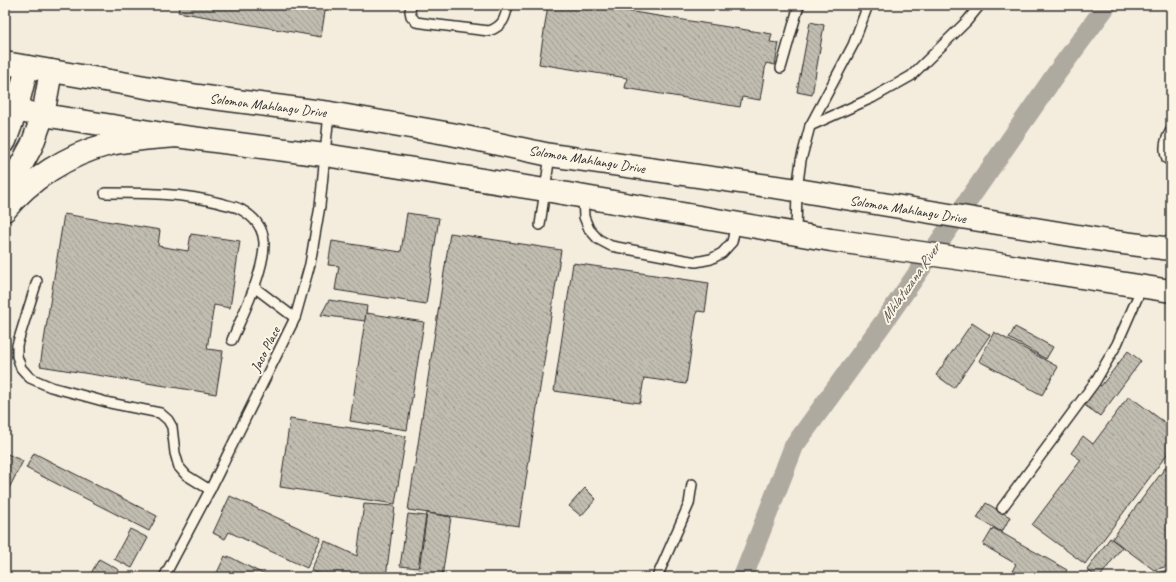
<svg xmlns="http://www.w3.org/2000/svg" width="1176" height="582" viewBox="0 0 1176 582" font-family="Caveat,sans-serif">
  <style>
    .lines { fill: none; stroke-linecap: round; stroke-linejoin: round }
    .canal { stroke: #afaaa0; stroke-width: 20 }
    .building { fill: url(#building-back-hatch); stroke: #2b2b2b }
    .service-casing { stroke: #2b2b2b; stroke-width: 12 }
    .secondary-casing { stroke: #2b2b2b; stroke-width: 25 }
    .motorway-casing { stroke: #2b2b2b; stroke-width: 25 }
    .service { stroke: #fcf5e5; stroke-width: 9 }
    .secondary { stroke: #fcf5e5; stroke-width: 22 }
    .motorway { stroke: #fcf5e5; stroke-width: 22 }
    .labels { text-anchor: middle; stroke-width: 4; stroke-linejoin: round; paint-order: stroke }
    .street-label { font-size: 14px; fill: #2b2b2b; stroke: #fcf5e5 }
    .water-label { font-size: 15px; font-style: italic; fill: #595754; stroke: #fcf5e5 }
  </style>
  <defs>
    <pattern id="building-back-hatch" width="6" height="6" patternUnits="userSpaceOnUse"><rect width="6" height="6" fill="#c2bdb1"/><path d="M-1 5l2 2M0 0l6 6M5-1l2 2" fill="none" stroke="#9e9a90"/></pattern>
  </defs>
  <rect width="100%" height="100%" fill="#f4edde"/>
  <filter id="ink" filterUnits="userSpaceOnUse"><feTurbulence type="fractalNoise" baseFrequency=".025" numOctaves="2"/><feDisplacementMap in="SourceGraphic" scale="8" xChannelSelector="R" yChannelSelector="G"/><feConvolveMatrix kernelMatrix="1 2 1 2 8 2 1 2 1" color-interpolation-filters="sRGB"/></filter>
  <g filter="url(#ink)">
    <g class="lines">
      <path class="canal" d="M743,577L794,446L883,323L1056,74L1107,5"/>
    </g>
    <g class="building">
      <path d="M180,5H326L321,37L178,12Z"/>
      <path d="M548,5H589L772,34L770,42L779,43L775,65L766,63L760,100L742,97L740,107L625,88L627,78L539,64Z"/>
      <path d="M810,22L824,25L812,95L797,92Z"/>
      <path d="M407,213L439,218L426,304L335,290L339,266L328,265L332,241L401,252Z"/>
      <path d="M64,214L160,230L158,246L188,251L191,234L240,241L230,308L214,305L207,349L223,351L216,394L40,366Z"/>
      <path d="M450,233L561,250L519,526L408,510Z"/>
      <path d="M573,263L709,283L705,312L697,311L686,384L644,378L640,403L554,391Z"/>
      <path d="M329,300L367,306L365,321L321,315Z"/>
      <path d="M366,313L424,322L407,430L350,421Z"/>
      <path d="M972,323L990,335L954,388L936,375Z"/>
      <path d="M1015,327L1053,347L1046,359L1009,338Z"/>
      <path d="M994,332L1058,367L1042,395L979,361Z"/>
      <path d="M1128,351L1141,361L1100,416L1083,404L1098,384L1101,386Z"/>
      <path d="M1129,396L1171,427V449L1085,564L1032,525L1081,460L1071,453L1083,436L1093,444Z"/>
      <path d="M290,419L406,436L395,504L280,487Z"/>
      <path d="M5,453L23,461L5,496Z"/>
      <path d="M34,453L157,516L149,531L26,468Z"/>
      <path d="M1171,460V562L1168,566L1154,570L1112,539Z"/>
      <path d="M585,488L596,499L581,516L569,506Z"/>
      <path d="M230,496L321,538L307,568L229,532L225,539L213,533Z"/>
      <path d="M986,503L1010,517L1002,532L977,518Z"/>
      <path d="M364,504L395,506L386,577H326L311,570L325,541L357,556Z"/>
      <path d="M427,513L451,517L442,577H418Z"/>
      <path d="M408,514L426,516L418,568L400,566Z"/>
      <path d="M993,528L1067,570L1063,577H1009L1016,564L983,545Z"/>
      <path d="M130,529L148,538L132,568L114,559Z"/>
      <path d="M1110,538L1122,547L1100,577H1097L1087,570Z"/>
      <path d="M225,556L228,558V556L269,577H215Z"/>
      <path d="M99,559L119,570L116,577H89Z"/>
      <path d="M1171,569V577H1143Z"/>
    </g>
    <g class="lines">
      <g class="service-casing">
        <g id="service">
          <path d="M411,5L410,11L411,16L416,22L430,24L489,31C503,26 505,19 508,5"/>
          <path d="M781,68L799,5"/>
          <path d="M810,126L872,98L911,76L967,21L980,5"/>
          <path d="M1171,130C1165,140 1163,148 1167,159L1171,161"/>
          <path d="M105,193C143,193 182,193 220,203C226,205 234,206 240,209C253,216 263,227 264,242C265,270 243,314 232,340"/>
          <path d="M583,197L584,217L589,229L598,239L611,246L696,262L711,259L722,253L732,242L736,223"/>
          <path d="M540,225L550,155"/>
          <path d="M796,233L797,190L801,160L810,126L853,45L868,5"/>
          <path d="M37,281L17,345V356L21,368L30,378L51,387L81,395L110,403L160,413L168,420L172,427L175,453L179,467L186,475L210,490"/>
          <path d="M254,287L295,318"/>
          <path d="M1002,508L1095,382L1117,344L1142,287"/>
          <path d="M164,577L210,490L295,318L310,264L320,206L329,113"/>
          <path d="M657,577L689,504L692,484"/>
        </g>
      </g>
      <g class="secondary-casing">
        <g id="secondary">
          <path d="M5,63L198,96L330,113L451,134L550,155L797,190L1108,241L1171,249"/>
          <path d="M5,109L176,136L325,155L545,190L831,240L998,264L1171,291"/>
        </g>
      </g>
      <g class="motorway-casing">
        <g id="motorway">
          <path d="M5,141L16,111L27,67"/>
          <path d="M5,195L32,145L43,115L51,71"/>
          <path d="M5,210C30,179 68,155 106,145C129,139 153,138 176,136"/>
        </g>
      </g>
      <use href="#service" class="service"/>
      <use href="#secondary" class="secondary"/>
      <use href="#motorway" class="motorway"/>
    </g>
  </g>
  <g class="labels">
    <g class="street-label">
      <text transform="translate(268 105) rotate(7)" y="5">Solomon Mahlangu Drive</text>
      <text transform="translate(587 159) rotate(9)" y="5">Solomon Mahlangu Drive</text>
      <text transform="translate(908 209) rotate(9)" y="5">Solomon Mahlangu Drive</text>
      <text transform="translate(265 349) rotate(-63)" y="5">Jaco Place</text>
    </g>
    <g class="water-label">
      <text transform="translate(910 283) rotate(-55)" y="5">Mhlatuzana River</text>
    </g>
  </g>
  <rect width="1176" height="582" fill="none" stroke="#fcf5e5" stroke-width="20"/>
  <rect x="10" y="10" width="1156" height="562" fill="none" stroke="#2b2b2b" stroke-width="1.5" filter="url(#ink)"/>
</svg>
